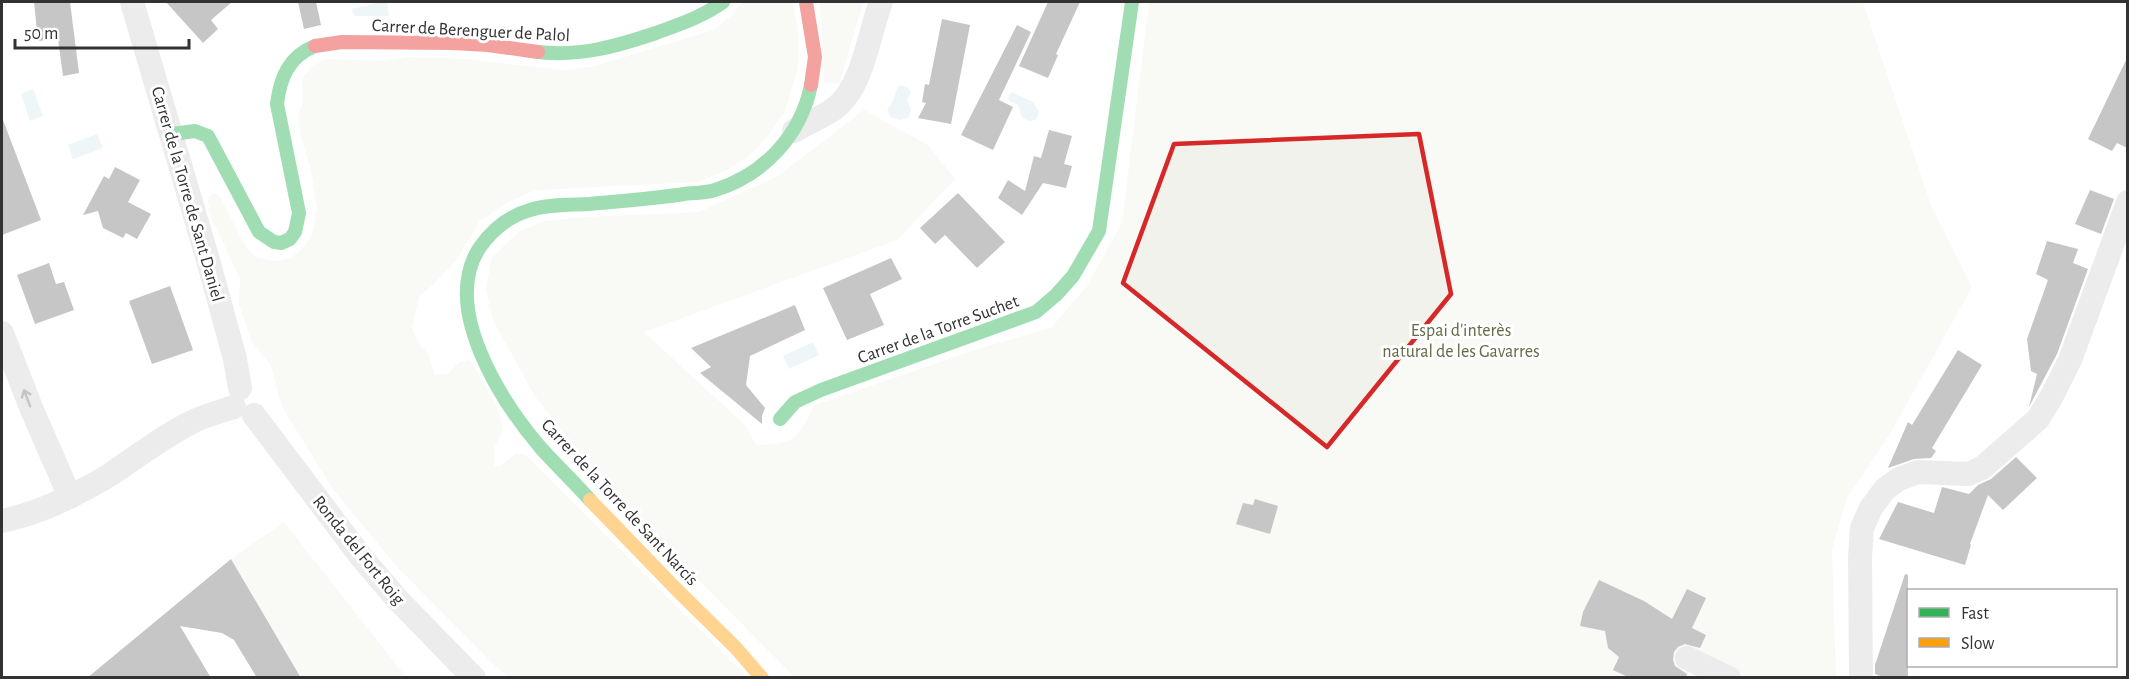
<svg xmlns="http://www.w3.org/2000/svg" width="2129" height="679" viewBox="0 0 2129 679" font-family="'Alegreya Sans',sans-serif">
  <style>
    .green { fill: #f1f2ec }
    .water { fill: #daebee }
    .building { fill: #808080 }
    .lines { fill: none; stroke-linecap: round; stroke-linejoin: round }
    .street { stroke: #d6d6d6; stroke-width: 24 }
    .fast { stroke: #30b455; stroke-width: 14 }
    .slow { stroke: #ff9f0a; stroke-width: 14 }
    .jam { stroke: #e5322d; stroke-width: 14 }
    .oneway { stroke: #7c7c7c }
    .marked { fill: none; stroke: #d62828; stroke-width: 4.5; stroke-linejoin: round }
    .labels { text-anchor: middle; stroke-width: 6; stroke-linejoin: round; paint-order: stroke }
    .street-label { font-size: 18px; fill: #323232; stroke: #fff }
    .park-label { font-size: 18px; fill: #5f6b42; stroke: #fff }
  </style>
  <rect width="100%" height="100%" fill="#fff"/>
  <g class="green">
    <path d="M742,2H793L798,33V68L785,111L769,135L749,156L727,170L699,182L536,190L508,202L480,221L456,260L433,285L419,296L412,328L419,343L429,355L434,374H448L459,362L470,360L499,410L503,430L495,446L494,466H500L515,454L526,455L747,677H508L491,662L398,568L333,489L282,407L271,366L252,342L239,305L240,279L212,219L208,202L209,196L214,193L219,195L246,247L257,258L277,261L291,258L304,247L312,234L317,209L311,170L301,137L298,116L303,102L302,87L303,77L313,65L327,59L385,61L406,57L467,59L562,70L591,67L714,30L734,13Z"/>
    <path d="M820,2H865L861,10L839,84L824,82Z"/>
    <path d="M1149,2H1863L1932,208L1972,287L1890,434L1847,498L1832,549L1836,678L794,677L607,487L534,395L493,320L486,289L492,257L521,230L546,221L584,217L699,212L778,176L864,110L928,145L955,179L897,240L644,332L746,426L756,445C798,444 796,439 815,405L978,349L1051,328L1086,287L1122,223Z"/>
    <path d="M284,522L406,677H301L231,559Z"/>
  </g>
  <g class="water">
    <path d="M381,2H387L389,16H354L352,9Z"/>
    <path d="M899,85L907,87L911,92L907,100L911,109L909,117L900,120L890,117L887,109C896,100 893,95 899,85Z"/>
    <path d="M33,89L43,116L30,121L21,94Z"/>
    <path d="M1012,92L1033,102L1039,112L1036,120L1028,121L1022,117L1018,105L1009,101L1008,97Z"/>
    <path d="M97,134L103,148L73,159L68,145Z"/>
    <path d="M813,342L819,355L789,369L783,356Z"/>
  </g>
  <g class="building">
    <path d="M34,2H70L79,73L63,76L58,39L38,41Z"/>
    <path d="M166,2H232L211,20L218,29L203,43Z"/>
    <path d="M298,2H316L321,25L304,29Z"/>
    <path d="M1048,2H1080L1056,54L1058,55L1048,78L1019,66Z"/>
    <path d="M942,19L970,25L951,124L918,118L926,103L922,102L925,84L929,85Z"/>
    <path d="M1017,25L1031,32L999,100L1013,107L993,150L961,135Z"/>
    <path d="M2127,58V148L2117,143L2112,151L2088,139Z"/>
    <path d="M3,120L41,220L2,235V121Z"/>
    <path d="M1049,130L1072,136L1064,164L1072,166L1066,188L1043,183L1022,215L998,198L1008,180L1025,191L1034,156L1041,158Z"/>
    <path d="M115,167L140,180L128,202L151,214L137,239L126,233L123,238L103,228L98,211L83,215L104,176L109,179Z"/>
    <path d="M2090,190L2114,199L2101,234L2075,224Z"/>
    <path d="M958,193L1005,242L977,268L945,235L935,244L920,228Z"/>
    <path d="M2047,241L2078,249L2073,263L2088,269L2057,354L2029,407L2037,374L2031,371L2027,339L2048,280L2036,274Z"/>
    <path d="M891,258L902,279L870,294L884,325L847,340L823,288Z"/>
    <path d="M49,263L56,284L64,282L74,310L35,324L17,275Z"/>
    <path d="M170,286L193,350L152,364L129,301Z"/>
    <path d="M795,305L805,330L750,356L746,385L765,408L762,416V424L700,373L711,367L691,348Z"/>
    <path d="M1958,350L1982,365L1932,448L1936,451L1931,458L1914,459L1888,468L1908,422L1912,425Z"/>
    <path d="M2016,457L2037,478L2003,510L1988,495L1970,544L1971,545L1965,565L1879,539L1898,502L1934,513L1942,487L1969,494L1978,485L1991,479Z"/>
    <path d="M1255,499L1278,506L1270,534L1236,524L1243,503L1253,505Z"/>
    <path d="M231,559L301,678H257L234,640L222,633L180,626L211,678H87Z"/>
    <path d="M1905,574L1908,575V678H1885L1875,674V665Z"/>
    <path d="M1599,580L1644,601L1672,619L1687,589L1706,598L1692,628L1706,635L1700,648L1685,644L1678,647L1674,652L1673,660L1675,666L1687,674L1686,678H1630L1613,670L1619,657L1608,648L1605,631L1580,626L1583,612Z"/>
  </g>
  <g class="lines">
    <g class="street">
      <path d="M132,2L208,260L235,359L240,388"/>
      <path d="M794,131C807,123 823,117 835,108C863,87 869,33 881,2"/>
      <path d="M2,333L32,410L70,497"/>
      <path d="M254,415L362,558L398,600L474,678"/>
      <path d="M2,521C40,513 74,496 108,476C135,458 161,438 190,423C203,416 219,412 234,407"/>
      <path d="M1687,658L1729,678"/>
      <path d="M1861,678L1860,557L1862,528L1871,508L1885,489L1899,479L1918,472L1968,474L1982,468L2038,419L2052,396L2070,360L2128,202"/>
    </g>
    <g class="fast">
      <path d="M538,52C580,57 617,46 656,33C680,24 702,17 723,2"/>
      <path d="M172,134L195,131L208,136L259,232L274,242L281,243L290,239L295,232L299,213L277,104C280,78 289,56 315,46"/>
      <path d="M780,419L795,402L821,390L1036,312L1056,295L1073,276L1099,231L1132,2"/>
      <path d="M590,500C574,482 556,465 540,447C501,401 440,307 480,247C493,229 509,216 530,210C548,204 570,205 589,204C620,201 652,199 684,194C694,193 705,193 715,190C764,175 801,135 811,85"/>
    </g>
    <path class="slow" d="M590,500L677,590L735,647L762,678"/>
    <g class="jam">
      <path d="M806,2L815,57L811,85"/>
      <path d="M315,46L342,42L452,43L488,45L538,52"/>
    </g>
  </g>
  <defs><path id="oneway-shaft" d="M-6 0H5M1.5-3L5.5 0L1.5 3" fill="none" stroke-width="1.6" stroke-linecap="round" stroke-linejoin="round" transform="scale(1.5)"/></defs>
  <use class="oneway" href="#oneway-shaft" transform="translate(27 398) rotate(-111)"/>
  <path d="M0 0H2129V679H0ZM1419,134L1451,294L1327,447L1123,283L1174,144Z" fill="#fff" fill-opacity=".55" fill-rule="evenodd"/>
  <path class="marked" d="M1419,134L1451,294L1327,447L1123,283L1174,144Z"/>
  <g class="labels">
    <g class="street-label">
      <text transform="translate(471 30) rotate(3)" y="6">Carrer de Berenguer de Palol</text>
      <text transform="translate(188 194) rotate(74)" y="6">Carrer de la Torre de Sant Daniel</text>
      <text transform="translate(938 329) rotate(-20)" y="6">Carrer de la Torre Suchet</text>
      <text transform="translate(620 502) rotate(47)" y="6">Carrer de la Torre de Sant Narcís</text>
      <text transform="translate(359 550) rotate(51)" y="6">Ronda del Fort Roig</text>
    </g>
    <g class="park-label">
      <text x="1461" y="336">Espai d'interès<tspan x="1461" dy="21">natural de les Gavarres</tspan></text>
    </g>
  </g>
  <rect width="2129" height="679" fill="none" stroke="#323232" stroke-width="6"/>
  <rect x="1907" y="589" width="210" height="78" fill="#ffffff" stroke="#adadad" stroke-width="1.5"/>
  <rect x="1919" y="608" width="30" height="9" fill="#30b455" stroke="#adadad" stroke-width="1.5"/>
  <text x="1961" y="619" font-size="18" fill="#323232">Fast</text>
  <rect x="1919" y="638" width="30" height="9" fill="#ff9f0a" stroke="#adadad" stroke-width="1.5"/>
  <text x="1961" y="649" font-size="18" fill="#323232">Slow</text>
  <path d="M15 39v9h174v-9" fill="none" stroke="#323232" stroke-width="3"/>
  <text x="24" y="39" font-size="18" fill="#323232" stroke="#ffffff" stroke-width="4.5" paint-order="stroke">50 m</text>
</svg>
